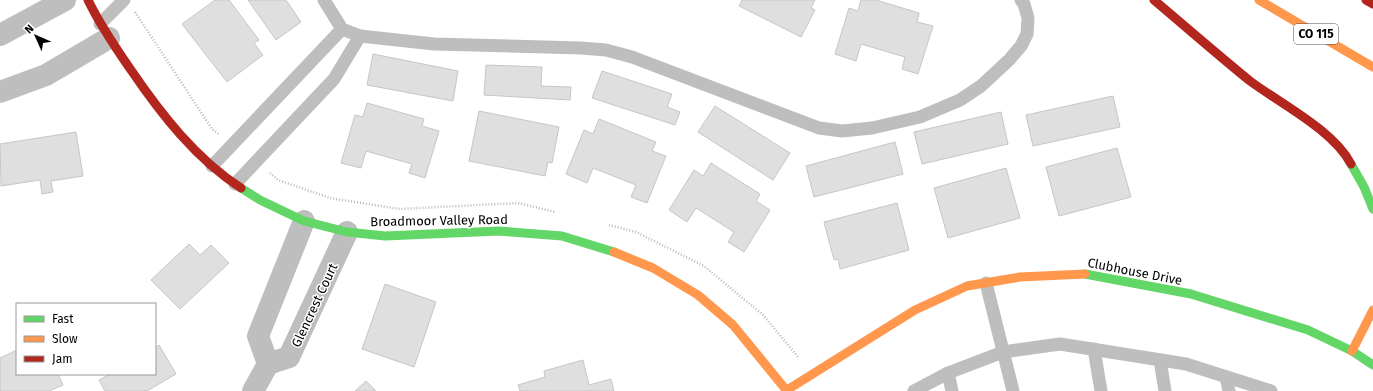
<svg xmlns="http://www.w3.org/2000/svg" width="1373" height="391" viewBox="0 0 1373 391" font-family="'Fira Sans',sans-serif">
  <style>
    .building { fill: #dfdfdf; stroke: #c6c6c6 }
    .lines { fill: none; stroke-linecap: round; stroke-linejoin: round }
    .path { stroke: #b9b9b9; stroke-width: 2.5; stroke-dasharray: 1 2; stroke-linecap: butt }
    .lane { stroke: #bebebe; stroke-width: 13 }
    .street { stroke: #bebebe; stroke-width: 22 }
    .fast { stroke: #63d668; stroke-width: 9 }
    .slow { stroke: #ff974d; stroke-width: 9 }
    .jam { stroke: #b3261e; stroke-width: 9 }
    .labels { text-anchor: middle; stroke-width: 3; stroke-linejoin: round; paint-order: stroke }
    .shield { fill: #fff; stroke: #4c4c4c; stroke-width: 1 }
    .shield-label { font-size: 12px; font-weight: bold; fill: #000 }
    .street-label { font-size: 13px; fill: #000; stroke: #fff }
  </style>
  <rect width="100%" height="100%" fill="#fff"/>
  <g class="building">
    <path d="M215,0H229L259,40L254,43L263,55L227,82L182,24Z"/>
    <path d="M248,0H286L301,22L276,40Z"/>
    <path d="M742,0H815L811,8L815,10L801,37L739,6Z"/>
    <path d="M861,0H876L919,13L917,22L933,26L918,74L902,69L905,57L861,44L856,61L835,54L849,8L858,11Z"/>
    <path d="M373,54L458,71L453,101L367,85Z"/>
    <path d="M486,65L542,67L541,86L571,87L570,100L484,95Z"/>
    <path d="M602,71L672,94L667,107L680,112L675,125L592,98Z"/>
    <path d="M1113,96L1120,127L1033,146L1026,115Z"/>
    <path d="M367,103L424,119L422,126L439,131L425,178L409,173L412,164L366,151L361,168L341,163L355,115L363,117Z"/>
    <path d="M715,106L790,153L773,180L698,132Z"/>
    <path d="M479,111L559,127L552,163L548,162L545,176L469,161Z"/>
    <path d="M1001,112L1008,144L922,164L914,132Z"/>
    <path d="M599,119L656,142L652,151L666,156L647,203L631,197L636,185L593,168L587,183L566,174L584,130L593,134Z"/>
    <path d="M76,132L83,176L51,181L53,192L42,194L40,180L1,186L0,144Z"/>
    <path d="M895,142L903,174L814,197L806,166Z"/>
    <path d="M1117,148L1131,197L1059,216L1046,167Z"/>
    <path d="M711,163L760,194L756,201L770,210L744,252L728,242L734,232L696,208L687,222L669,210L694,170L703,176Z"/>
    <path d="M1006,168L1020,218L948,238L934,188Z"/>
    <path d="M897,203L909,250L840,269L838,259L834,260L824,222Z"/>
    <path d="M189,244L200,255L211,245L229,263L180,309L151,280Z"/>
    <path d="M385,284L436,302L414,367L362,349Z"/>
    <path d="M159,345L176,374L147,391H105L99,380L110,374H155V348Z"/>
    <path d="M17,350V374H58L63,385L49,391H0V358Z"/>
    <path d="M583,360L589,385L611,379L614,391H520L518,385L545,377L544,371Z"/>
    <path d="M366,381L376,391H355Z"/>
  </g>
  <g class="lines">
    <g class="path">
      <path d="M135,12L212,129L220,135"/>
      <path d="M270,173L278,180L330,198L400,209L518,203L555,212"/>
      <path d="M609,225L636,232L704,266L763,315L799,358"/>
    </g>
    <g class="lane">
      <path d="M324,0L342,29L360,36L434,44L581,48L606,50L632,57L819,128L842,131L872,128L920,117L960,100L981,86L1009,60L1021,46L1027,34L1028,18L1024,4L1021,0"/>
      <path d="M100,24L124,0"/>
      <path d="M212,166L342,29"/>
      <path d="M235,184L334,79L360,36"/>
      <path d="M986,283L1013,391"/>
      <path d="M1094,349L1101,391"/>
      <path d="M1160,360L1165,391"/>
      <path d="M948,373L952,391"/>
      <path d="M1226,377L1229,391"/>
      <path d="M914,391L948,373L1003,352L1060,344L1186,364L1271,391"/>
    </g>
    <g class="street">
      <path d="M0,35L65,0"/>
      <path d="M0,92L46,75L109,38"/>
      <path d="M268,364L258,336L304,221"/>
      <path d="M253,391L268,364L289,357L347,232"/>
    </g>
    <g class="fast">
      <path d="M1351,164L1364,187L1373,209"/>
      <path d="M241,188L260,200L304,221L347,232L385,236L499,231L562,236L614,252"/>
      <path d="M1085,274L1191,294L1308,330L1352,351L1373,365"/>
    </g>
    <g class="slow">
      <path d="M1259,0L1373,67"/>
      <path d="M614,252L653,268L698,295L733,325L787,391"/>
      <path d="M1352,351L1373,310"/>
      <path d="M787,390L915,310L967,286L1020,277L1085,274"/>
    </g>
    <g class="jam">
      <path d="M88,0C100,25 115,47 131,70C161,114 196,159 241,188"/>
      <path d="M1154,0C1186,27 1218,55 1250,81C1281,104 1333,130 1351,164"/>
      <path d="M1366,0L1373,4"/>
    </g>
  </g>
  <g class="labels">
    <rect class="shield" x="1294" y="24" width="44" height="20" rx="3"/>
    <g class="shield-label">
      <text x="1316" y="38">CO 115</text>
    </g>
    <g class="street-label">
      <text transform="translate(439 220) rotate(-1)" y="5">Broadmoor Valley Road</text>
      <text transform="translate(1135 271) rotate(11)" y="5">Clubhouse Drive</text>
      <text transform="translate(314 305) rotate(-65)" y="5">Glencrest Court</text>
    </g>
  </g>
  <rect x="16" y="303" width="140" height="72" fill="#ffffff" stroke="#999999"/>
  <rect x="24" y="316" width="20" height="6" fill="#63d668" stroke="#999999"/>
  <text x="52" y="323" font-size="12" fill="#000000">Fast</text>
  <rect x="24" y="336" width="20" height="6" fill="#ff974d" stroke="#999999"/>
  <text x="52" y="343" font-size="12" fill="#000000">Slow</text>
  <rect x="24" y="356" width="20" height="6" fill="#b3261e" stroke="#999999"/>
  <text x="52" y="363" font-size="12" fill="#000000">Jam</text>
  <g transform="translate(36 36) rotate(315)" stroke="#ffffff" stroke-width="3" paint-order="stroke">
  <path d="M0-3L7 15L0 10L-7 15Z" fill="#000000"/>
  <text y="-6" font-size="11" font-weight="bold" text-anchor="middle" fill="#000000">N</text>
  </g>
</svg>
